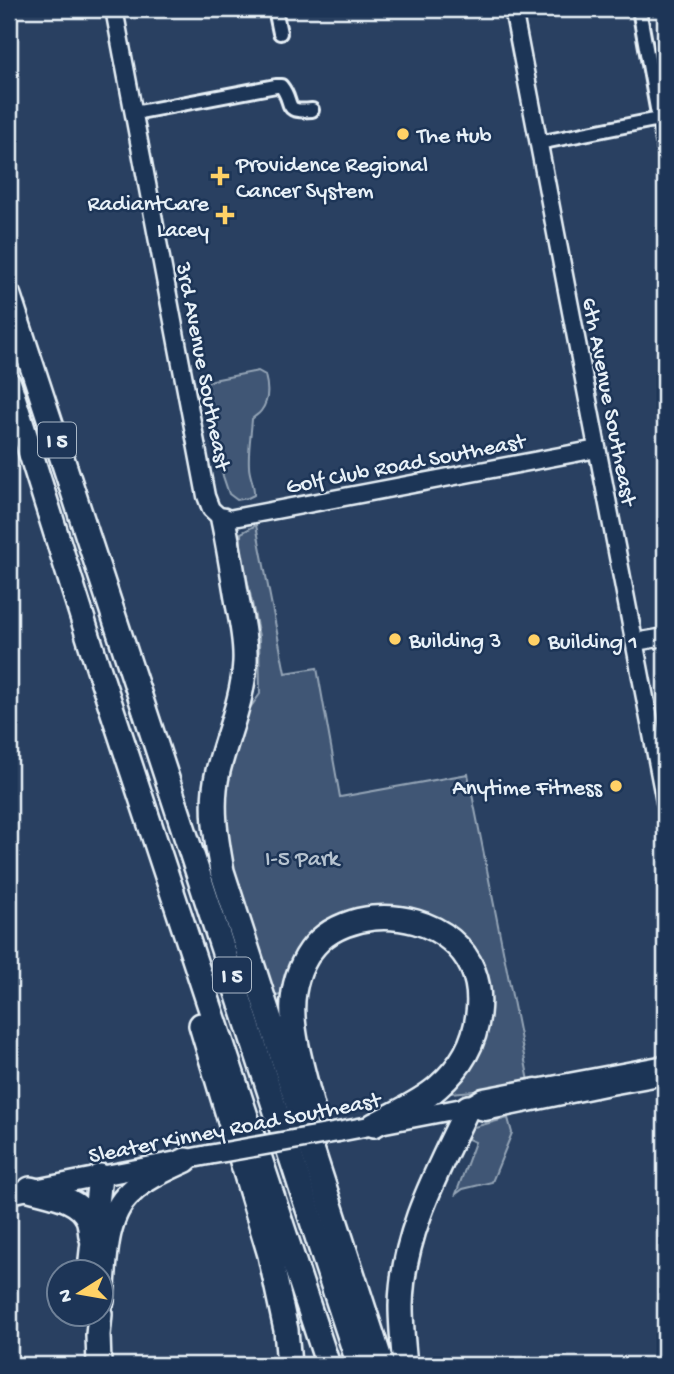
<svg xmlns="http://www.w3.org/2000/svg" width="674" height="1374" viewBox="0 0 674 1374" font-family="'Gochi Hand',sans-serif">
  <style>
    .green { fill: #415774; stroke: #94a4b6; stroke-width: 2 }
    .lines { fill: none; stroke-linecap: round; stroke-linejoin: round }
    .minor-casing { stroke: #e8f1f8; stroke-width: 18 }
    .tertiary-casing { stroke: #e8f1f8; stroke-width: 21 }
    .secondary-casing { stroke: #e8f1f8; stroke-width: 23 }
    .motorway-casing { stroke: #e8f1f8; stroke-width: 28 }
    .minor { stroke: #1d3557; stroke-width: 12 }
    .tertiary { stroke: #1d3557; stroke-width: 16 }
    .secondary { stroke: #1d3557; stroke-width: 18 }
    .motorway { stroke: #1d3557; stroke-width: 23 }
    .secondary-bridge-casing { stroke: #e8f1f8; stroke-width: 23; stroke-linecap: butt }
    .secondary-bridge { stroke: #1d3557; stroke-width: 18 }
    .poi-dot { fill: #ffd166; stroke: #1d3557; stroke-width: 2.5 }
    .labels { text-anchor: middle; stroke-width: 5; stroke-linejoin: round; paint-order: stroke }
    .shield { fill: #1d3557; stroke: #abb9c8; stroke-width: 2 }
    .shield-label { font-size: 21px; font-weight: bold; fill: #e8f1f8 }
    .poi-label { font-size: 23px; fill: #e8f1f8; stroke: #1d3557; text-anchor: start }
    .street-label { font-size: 23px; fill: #e8f1f8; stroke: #1d3557 }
    .park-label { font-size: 23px; fill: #b6c3d0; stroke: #1d3557 }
  </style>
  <rect width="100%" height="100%" fill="#294061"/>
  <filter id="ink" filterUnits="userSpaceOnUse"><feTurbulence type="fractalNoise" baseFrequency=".0143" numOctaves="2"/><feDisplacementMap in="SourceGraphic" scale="14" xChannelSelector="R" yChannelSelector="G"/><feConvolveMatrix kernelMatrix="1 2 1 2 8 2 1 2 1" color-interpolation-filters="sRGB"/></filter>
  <g filter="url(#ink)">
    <g class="green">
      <path d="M258,371L265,375C268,386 269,401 261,411C259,414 255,416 252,419C251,435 248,450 249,466C249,476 255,485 254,495L248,498L237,500L229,494L223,476L212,416L206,392L207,383L213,380Z"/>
      <path d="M256,525L285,673L317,668L340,797L468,774L529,1081L485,1090L451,1093V1090L463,1079L473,1062L485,993L413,910L397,906L361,910L285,988L281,995L276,996L272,992L244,909L226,842L225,797L232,761L245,715L260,694L259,636L241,550V533Z"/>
      <path d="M508,1118L512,1133L492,1182L463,1189L456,1194L475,1142L468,1139L470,1128Z"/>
    </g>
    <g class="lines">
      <g class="minor-casing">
        <g id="minor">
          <path d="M275,9L280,33"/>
          <path d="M639,9L665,153"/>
          <path d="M134,113L276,86H281C295,103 281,113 312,110"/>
          <path d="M538,143L659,119"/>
        </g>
      </g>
      <g class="tertiary-casing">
        <g id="tertiary">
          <path d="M114,9L206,496L211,509L223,520L597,449"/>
          <path d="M513,9L665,802"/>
          <path d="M635,642L665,637"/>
          <path d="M536,1088L665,1064"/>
        </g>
      </g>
      <g class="secondary-casing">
        <g id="secondary">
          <path d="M468,1107L485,1111L605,1086L665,1075"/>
          <path d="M338,1132L468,1107L483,1098L536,1088"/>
          <path d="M9,1194L208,1155"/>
        </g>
      </g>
      <g class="motorway-casing">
        <g id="motorway">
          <path d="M9,296L359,1365"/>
          <path d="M9,384L94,655L328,1365"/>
          <path d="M223,520C229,548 233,576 238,604C242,623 246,643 245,662C243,700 227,735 218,771C210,804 216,838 222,871L382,1365"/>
          <path d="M201,1025L270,1255L286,1330L289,1365"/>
          <path d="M312,1107C304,1073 288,1027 294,992C297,973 306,953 320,940C334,927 355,920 373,918C433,913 486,950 478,1014C475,1043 460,1068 438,1087C420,1103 395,1113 374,1125"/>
          <path d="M30,1189C50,1195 79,1198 88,1219C90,1224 90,1230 91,1236"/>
          <path d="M91,1260L100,1176"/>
          <path d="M102,1301C105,1267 103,1217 130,1193C145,1178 167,1169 186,1160"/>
          <path d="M99,1365L98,1335L100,1314"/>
          <path d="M405,1365C403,1345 401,1326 401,1306C402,1234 438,1170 468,1107"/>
        </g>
      </g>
      <use href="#minor" class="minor"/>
      <use href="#tertiary" class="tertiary"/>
      <use href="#secondary" class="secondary"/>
      <use href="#motorway" class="motorway"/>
      <g class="secondary-bridge-casing">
        <path id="secondary-bridge" d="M208,1155L338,1132"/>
      </g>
      <use href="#secondary-bridge" class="secondary-bridge"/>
    </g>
  </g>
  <g class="poi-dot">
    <circle cx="403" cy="134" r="7"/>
    <path d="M216.5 165.5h7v7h7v7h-7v7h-7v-7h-7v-7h7z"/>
    <path d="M221.5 204.5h7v7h7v7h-7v7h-7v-7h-7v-7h7z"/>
    <circle cx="395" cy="639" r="7"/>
    <circle cx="534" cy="640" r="7"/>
    <circle cx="616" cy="786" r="7"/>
  </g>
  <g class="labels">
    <g class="shield">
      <rect x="38" y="422.5" width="38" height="35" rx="5"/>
      <rect x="213" y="957.5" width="38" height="35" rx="5"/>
    </g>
    <g class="shield-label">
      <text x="57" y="447">I 5</text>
      <text x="232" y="982">I 5</text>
    </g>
    <g class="poi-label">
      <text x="417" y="142">The Hub</text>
      <text x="236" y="171">Providence Regional<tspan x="236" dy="26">Cancer System</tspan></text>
      <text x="209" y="210" text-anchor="end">RadiantCare<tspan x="209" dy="26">Lacey</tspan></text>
      <text x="409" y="647">Building 3</text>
      <text x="548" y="648">Building 1</text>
      <text x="602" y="794" text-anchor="end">Anytime Fitness</text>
    </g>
    <g class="street-label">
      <text transform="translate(205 366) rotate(79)" y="8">3rd Avenue Southeast</text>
      <text transform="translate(611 401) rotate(79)" y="8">6th Avenue Southeast</text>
      <text transform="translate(405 462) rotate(-11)" y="8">Golf Club Road Southeast</text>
      <text transform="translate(234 1126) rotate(-11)" y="8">Sleater Kinney Road Southeast</text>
    </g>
    <g class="park-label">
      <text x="302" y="865">I-5 Park</text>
    </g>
  </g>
  <rect width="674" height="1374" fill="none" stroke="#1d3557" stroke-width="35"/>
  <rect x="18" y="18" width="639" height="1339" fill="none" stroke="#e8f1f8" stroke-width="2.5" filter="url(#ink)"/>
  <g transform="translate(80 1293) rotate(259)"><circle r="33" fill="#1d3557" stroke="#6e8097" stroke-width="2"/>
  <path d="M0-5L12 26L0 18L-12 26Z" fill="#ffd166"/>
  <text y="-10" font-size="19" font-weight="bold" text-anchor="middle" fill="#e8f1f8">N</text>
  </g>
</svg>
